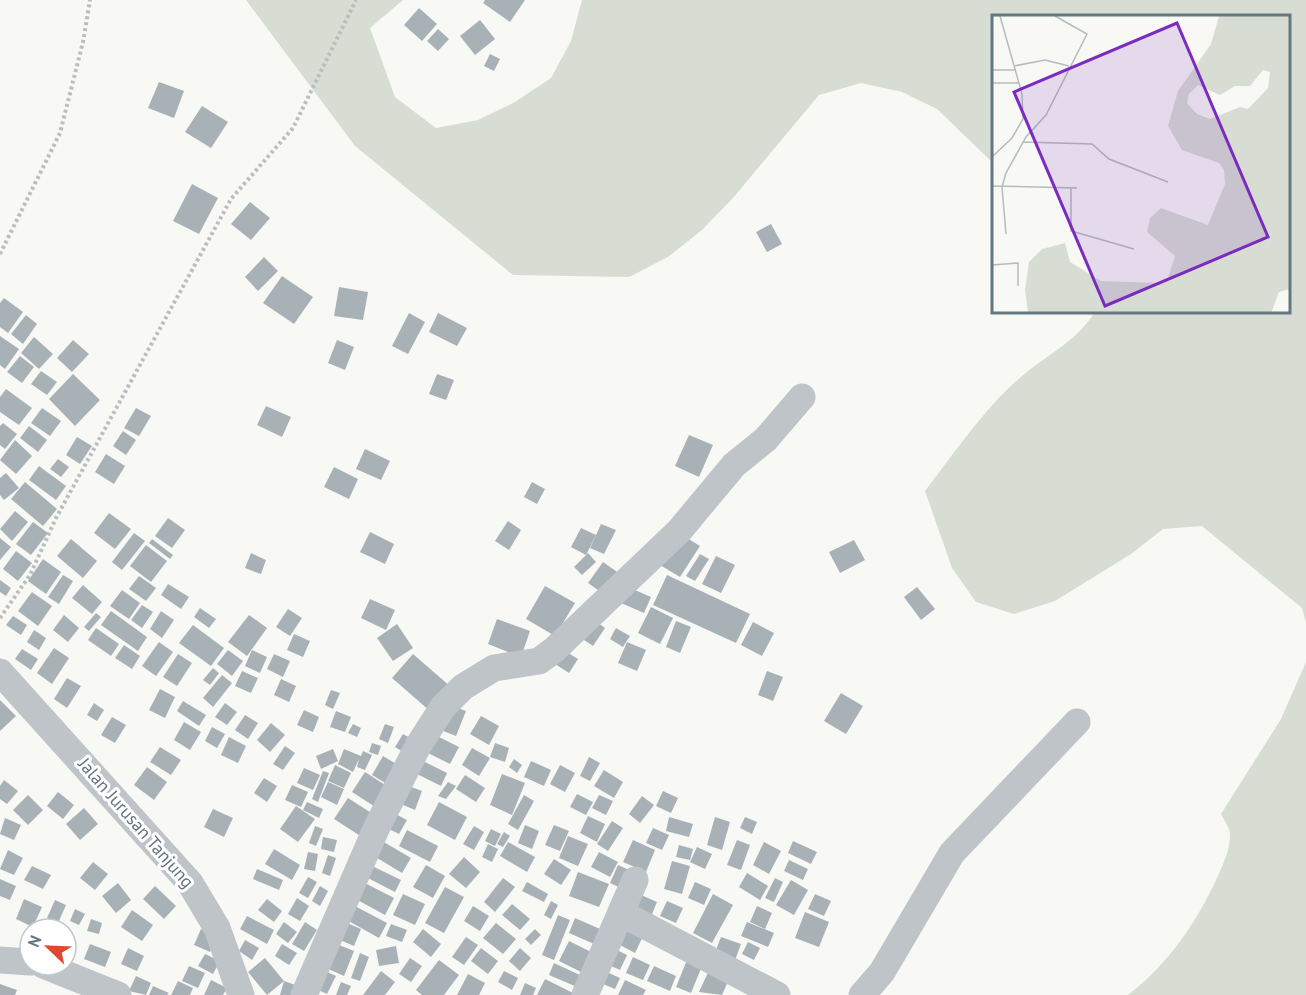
<svg xmlns="http://www.w3.org/2000/svg" width="1306" height="995" viewBox="0 0 1306 995" font-family="'PT Sans',sans-serif">
  <style>
    .green { fill: #d8ddd4 }
    .building { fill: #a8b2b6 }
    .lines { fill: none; stroke-linecap: round; stroke-linejoin: round }
    .path { stroke: #bbbec0; stroke-width: 4; stroke-dasharray: 3 3; stroke-linecap: butt }
    .street { stroke: #bec4c7; stroke-width: 27 }
    .labels { text-anchor: middle; stroke-width: 6; stroke-linejoin: round; paint-order: stroke }
    .street-label { font-size: 18px; fill: #64767f; stroke: #fff }
    .inset-road { fill: none; stroke: #b4bcbf; stroke-width: 1.5 }
    .view { fill: #7b2cbf; fill-opacity: 0.15; stroke: #7b2cbf; stroke-width: 3 }
    .inset-edge { fill: none; stroke: #64767f; stroke-width: 3 }
  </style>
  <rect width="100%" height="100%" fill="#f8f8f5"/>
  <g class="green">
    <path d="M246,0H403L370,28L395,97L436,128L478,120L515,102L551,78L571,41L582,0H1306V623L1302,608L1202,526L1163,529L1131,554L1055,601L1014,614L976,602L952,568L925,491C956,451 987,404 1027,372C1053,351 1075,342 1095,312H1290V16H994V164L937,109L902,92L861,83L819,95L733,198L702,230L668,257L629,277L513,275L355,146Z"/>
    <path d="M1306,662V995H1128C1168,964 1195,925 1217,878C1223,864 1230,851 1230,835C1230,828 1224,820 1221,814L1281,719Z"/>
  </g>
  <g class="building">
    <path d="M485,0H525L510,22L483,3Z"/>
    <path d="M419,8L437,24L422,41L404,25Z"/>
    <path d="M480,20L495,39L475,55L460,36Z"/>
    <path d="M438,29L449,39L438,51L427,41Z"/>
    <path d="M490,54L500,59L494,71L484,66Z"/>
    <path d="M159,82L184,91L174,118L148,108Z"/>
    <path d="M202,106L228,122L211,148L185,132Z"/>
    <path d="M192,184L218,198L199,234L173,221Z"/>
    <path d="M250,202L270,218L251,240L231,224Z"/>
    <path d="M771,224L782,244L767,252L756,232Z"/>
    <path d="M264,257L278,271L258,291L245,277Z"/>
    <path d="M282,276L313,297L294,324L263,303Z"/>
    <path d="M339,287L368,292L363,320L334,316Z"/>
    <path d="M4,298L23,312L8,333L0,327V303Z"/>
    <path d="M409,313L425,322L408,354L392,346Z"/>
    <path d="M438,313L467,328L457,346L429,332Z"/>
    <path d="M26,315L37,324L23,344L11,334Z"/>
    <path d="M0,336L19,349L5,369L0,365Z"/>
    <path d="M34,337L53,354L39,369L21,353Z"/>
    <path d="M73,340L89,354L72,372L57,358Z"/>
    <path d="M337,340L354,347L345,370L328,363Z"/>
    <path d="M20,356L34,367L22,383L7,372Z"/>
    <path d="M41,371L57,382L47,395L31,384Z"/>
    <path d="M73,374L100,400L75,426L49,399Z"/>
    <path d="M437,374L454,380L446,400L429,394Z"/>
    <path d="M6,389L32,408L19,425L0,412V397Z"/>
    <path d="M266,406L291,417L282,437L257,425Z"/>
    <path d="M42,408L61,421L50,436L31,423Z"/>
    <path d="M136,408L151,416L139,436L124,428Z"/>
    <path d="M3,423L17,434L5,449L0,445V426Z"/>
    <path d="M29,426L47,440L38,452L20,438Z"/>
    <path d="M123,431L136,440L126,455L113,446Z"/>
    <path d="M689,435L713,445L699,477L675,466Z"/>
    <path d="M77,437L92,446L80,464L66,455Z"/>
    <path d="M15,440L32,456L16,474L0,460Z"/>
    <path d="M365,449L390,461L381,480L356,469Z"/>
    <path d="M106,454L125,466L114,484L95,472Z"/>
    <path d="M58,459L69,467L61,477L50,469Z"/>
    <path d="M39,466L66,486L56,500L29,480Z"/>
    <path d="M334,467L358,479L349,499L324,487Z"/>
    <path d="M6,473L19,488L4,500L0,495V478Z"/>
    <path d="M25,482L57,509L43,526L11,499Z"/>
    <path d="M532,482L545,489L537,504L524,497Z"/>
    <path d="M15,511L28,522L12,541L0,529Z"/>
    <path d="M109,513L131,529L115,549L94,533Z"/>
    <path d="M168,518L185,530L172,548L155,536Z"/>
    <path d="M508,521L521,530L509,550L495,541Z"/>
    <path d="M33,522L48,533L31,555L16,544Z"/>
    <path d="M601,524L616,530L604,554L590,548Z"/>
    <path d="M581,528L596,535L586,555L571,547Z"/>
    <path d="M370,532L394,544L385,564L360,552Z"/>
    <path d="M134,533L145,541L122,570L112,562Z"/>
    <path d="M679,533L700,546L680,577L660,565Z"/>
    <path d="M0,538L11,547L0,560Z"/>
    <path d="M71,539L97,561L83,578L57,556Z"/>
    <path d="M152,539L173,555L170,559L149,543Z"/>
    <path d="M854,540L865,560L840,573L829,552Z"/>
    <path d="M146,545L167,561L151,582L130,566Z"/>
    <path d="M16,551L32,563L18,581L3,569Z"/>
    <path d="M251,553L266,560L261,574L245,568Z"/>
    <path d="M588,553L596,562L582,575L574,567Z"/>
    <path d="M700,554L709,559L695,581L686,576Z"/>
    <path d="M716,556L735,565L721,593L702,584Z"/>
    <path d="M43,559L61,572L46,594L28,581Z"/>
    <path d="M603,562L620,574L605,595L588,583Z"/>
    <path d="M63,575L73,581L59,604L48,597Z"/>
    <path d="M667,575L750,614L736,643L653,605Z"/>
    <path d="M139,576L156,588L146,601L129,589Z"/>
    <path d="M0,580L11,588L6,596L0,592Z"/>
    <path d="M168,584L189,597L181,609L161,595Z"/>
    <path d="M83,585L102,602L92,614L72,598Z"/>
    <path d="M545,586L575,603L555,636L526,619Z"/>
    <path d="M628,587L651,597L644,613L621,603Z"/>
    <path d="M917,587L935,609L921,620L904,597Z"/>
    <path d="M122,590L140,603L129,619L110,606Z"/>
    <path d="M32,592L52,606L38,626L18,611Z"/>
    <path d="M370,599L395,610L386,630L361,618Z"/>
    <path d="M142,605L153,612L142,628L131,620Z"/>
    <path d="M651,607L673,618L660,644L638,633Z"/>
    <path d="M200,608L216,619L209,628L194,617Z"/>
    <path d="M288,609L302,618L290,636L276,627Z"/>
    <path d="M111,611L147,637L138,651L101,625Z"/>
    <path d="M161,611L174,620L162,638L150,629Z"/>
    <path d="M96,613L101,617L89,631L84,627Z"/>
    <path d="M64,615L79,628L68,642L53,630Z"/>
    <path d="M249,615L267,628L247,656L228,642Z"/>
    <path d="M13,616L27,625L21,635L6,625Z"/>
    <path d="M497,619L530,631L521,657L488,644Z"/>
    <path d="M594,620L605,628L593,646L581,638Z"/>
    <path d="M676,621L691,627L680,653L666,647Z"/>
    <path d="M753,622L774,633L762,656L741,645Z"/>
    <path d="M397,624L413,648L393,661L377,638Z"/>
    <path d="M193,625L224,648L211,666L179,643Z"/>
    <path d="M96,628L119,644L111,656L88,640Z"/>
    <path d="M616,628L630,636L623,647L610,639Z"/>
    <path d="M34,630L46,638L39,650L27,642Z"/>
    <path d="M294,634L310,641L303,657L287,650Z"/>
    <path d="M159,642L173,652L156,676L142,666Z"/>
    <path d="M627,642L646,650L637,671L618,663Z"/>
    <path d="M124,645L140,656L132,669L115,658Z"/>
    <path d="M54,648L69,658L52,684L37,673Z"/>
    <path d="M560,648L578,659L569,673L552,662Z"/>
    <path d="M22,649L38,659L31,670L15,659Z"/>
    <path d="M228,650L243,661L232,676L217,664Z"/>
    <path d="M252,650L267,657L260,673L245,666Z"/>
    <path d="M178,654L192,663L177,686L163,677Z"/>
    <path d="M274,654L290,661L283,677L267,669Z"/>
    <path d="M413,654L451,687L430,711L392,678Z"/>
    <path d="M213,668L219,673L210,685L203,680Z"/>
    <path d="M242,671L258,678L251,693L235,686Z"/>
    <path d="M767,671L783,677L773,701L758,695Z"/>
    <path d="M222,675L232,683L213,707L203,698Z"/>
    <path d="M67,678L81,686L67,708L54,699Z"/>
    <path d="M281,679L296,686L289,702L274,695Z"/>
    <path d="M160,689L175,697L165,718L149,710Z"/>
    <path d="M331,690L340,693L333,709L325,705Z"/>
    <path d="M841,693L863,706L846,734L824,721Z"/>
    <path d="M0,700L16,716L0,731Z"/>
    <path d="M183,701L206,715L199,726L177,711Z"/>
    <path d="M94,703L104,710L97,721L87,715Z"/>
    <path d="M225,703L237,712L227,725L215,717Z"/>
    <path d="M447,704L466,711L456,736L438,729Z"/>
    <path d="M304,710L319,717L313,732L297,725Z"/>
    <path d="M336,711L351,717L345,732L330,727Z"/>
    <path d="M245,715L258,723L248,739L235,730Z"/>
    <path d="M481,716L499,726L489,745L470,734Z"/>
    <path d="M112,717L126,725L115,743L101,735Z"/>
    <path d="M184,722L201,732L190,750L174,740Z"/>
    <path d="M271,723L285,735L270,752L257,740Z"/>
    <path d="M353,724L361,728L357,737L348,733Z"/>
    <path d="M385,724L394,727L388,743L379,739Z"/>
    <path d="M212,727L225,734L217,748L205,741Z"/>
    <path d="M403,734L417,742L410,756L395,747Z"/>
    <path d="M437,736L459,747L450,764L428,753Z"/>
    <path d="M229,737L246,746L238,763L221,755Z"/>
    <path d="M372,743L381,746L378,755L369,752Z"/>
    <path d="M495,743L509,748L505,762L490,757Z"/>
    <path d="M285,746L295,753L283,770L273,764Z"/>
    <path d="M160,747L181,760L171,775L150,762Z"/>
    <path d="M472,748L490,758L479,776L462,765Z"/>
    <path d="M333,749L338,761L321,769L316,756Z"/>
    <path d="M344,749L361,756L363,751L372,755L365,770L357,767L359,759L353,772L338,764Z"/>
    <path d="M383,756L403,768L392,787L372,775Z"/>
    <path d="M589,757L600,763L590,781L580,776Z"/>
    <path d="M514,759L522,765L517,773L509,767Z"/>
    <path d="M423,761L447,773L441,786L417,774Z"/>
    <path d="M531,761L551,770L544,786L524,777Z"/>
    <path d="M335,765L351,773L344,788L328,781Z"/>
    <path d="M560,765L575,773L565,792L550,784Z"/>
    <path d="M147,767L167,782L154,800L134,785Z"/>
    <path d="M304,768L320,775L313,790L297,783Z"/>
    <path d="M604,770L623,782L614,798L594,786Z"/>
    <path d="M323,771L329,773L318,802L312,799Z"/>
    <path d="M365,772L393,790L380,810L352,792Z"/>
    <path d="M502,774L525,783L512,815L490,805Z"/>
    <path d="M465,775L485,788L476,802L456,789Z"/>
    <path d="M264,778L277,786L267,802L254,793Z"/>
    <path d="M4,780L18,791L7,804L0,799V786Z"/>
    <path d="M328,782L344,789L337,805L321,797Z"/>
    <path d="M448,782L456,786L446,799L438,796Z"/>
    <path d="M403,784L422,791L415,810L396,802Z"/>
    <path d="M292,785L308,792L301,807L285,800Z"/>
    <path d="M663,791L678,798L671,813L656,806Z"/>
    <path d="M58,792L74,805L63,819L47,806Z"/>
    <path d="M577,794L593,802L586,815L570,807Z"/>
    <path d="M28,795L43,810L28,825L13,810Z"/>
    <path d="M524,795L534,801L518,830L508,824Z"/>
    <path d="M599,795L613,801L606,815L592,808Z"/>
    <path d="M642,796L654,805L640,823L629,814Z"/>
    <path d="M348,798L376,816L362,837L334,819Z"/>
    <path d="M307,802L323,809L319,818L303,810Z"/>
    <path d="M439,802L467,817L455,840L427,825Z"/>
    <path d="M296,806L315,819L298,842L280,829Z"/>
    <path d="M84,808L98,824L80,840L66,824Z"/>
    <path d="M213,809L233,818L224,837L204,827Z"/>
    <path d="M388,810L407,820L399,834L381,825Z"/>
    <path d="M588,816L605,824L597,842L580,833Z"/>
    <path d="M669,817L693,824L689,837L666,831Z"/>
    <path d="M715,817L730,822L722,850L707,845Z"/>
    <path d="M745,817L757,822L752,834L740,828Z"/>
    <path d="M5,818L21,825L14,840L0,834Z"/>
    <path d="M612,821L623,828L608,851L597,844Z"/>
    <path d="M525,825L539,831L532,849L518,843Z"/>
    <path d="M554,825L569,831L560,851L545,845Z"/>
    <path d="M315,826L323,829L316,846L309,843Z"/>
    <path d="M474,826L484,832L474,850L463,844Z"/>
    <path d="M653,828L669,835L662,850L646,843Z"/>
    <path d="M491,829L501,834L495,846L485,841Z"/>
    <path d="M407,830L438,846L430,862L399,846Z"/>
    <path d="M504,832L510,836L503,847L497,844Z"/>
    <path d="M568,836L588,844L578,866L559,858Z"/>
    <path d="M323,837L337,840L334,852L321,849Z"/>
    <path d="M377,838L411,858L402,873L369,853Z"/>
    <path d="M633,840L655,850L646,872L623,862Z"/>
    <path d="M737,840L750,845L741,870L727,865Z"/>
    <path d="M793,841L817,852L811,864L788,853Z"/>
    <path d="M508,842L535,857L527,872L500,856Z"/>
    <path d="M764,842L781,851L769,874L753,865Z"/>
    <path d="M488,844L498,849L492,862L482,857Z"/>
    <path d="M679,845L693,849L690,860L676,857Z"/>
    <path d="M697,847L712,854L705,869L690,862Z"/>
    <path d="M274,849L300,865L292,880L265,864Z"/>
    <path d="M8,850L23,858L14,875L0,869Z"/>
    <path d="M308,852L318,854L315,871L304,869Z"/>
    <path d="M599,852L618,862L610,877L591,867Z"/>
    <path d="M328,855L336,858L330,876L322,873Z"/>
    <path d="M464,857L480,872L466,888L449,874Z"/>
    <path d="M554,859L571,870L561,885L544,874Z"/>
    <path d="M789,860L808,869L803,880L784,871Z"/>
    <path d="M672,861L690,866L682,894L664,889Z"/>
    <path d="M93,862L108,874L95,890L80,878Z"/>
    <path d="M370,865L401,880L395,892L364,876Z"/>
    <path d="M426,865L445,876L433,898L413,887Z"/>
    <path d="M618,865L631,871L623,889L610,883Z"/>
    <path d="M32,866L51,875L43,889L24,880Z"/>
    <path d="M257,869L283,880L279,890L253,879Z"/>
    <path d="M578,872L609,884L599,907L569,896Z"/>
    <path d="M747,873L768,886L760,900L739,887Z"/>
    <path d="M308,877L317,882L308,898L299,893Z"/>
    <path d="M503,878L515,887L495,912L484,902Z"/>
    <path d="M775,878L783,882L774,902L765,898Z"/>
    <path d="M0,879L16,886L10,900L0,896Z"/>
    <path d="M791,880L808,890L794,915L776,905Z"/>
    <path d="M361,881L394,898L385,915L352,897Z"/>
    <path d="M527,882L548,894L544,902L522,891Z"/>
    <path d="M695,882L711,889L704,905L688,898Z"/>
    <path d="M118,883L131,900L116,913L102,896Z"/>
    <path d="M155,886L176,906L164,919L143,899Z"/>
    <path d="M320,886L328,891L320,906L312,901Z"/>
    <path d="M445,887L464,897L444,933L425,923Z"/>
    <path d="M632,891L657,902L650,919L625,908Z"/>
    <path d="M403,894L425,904L415,925L393,915Z"/>
    <path d="M713,894L733,905L712,943L693,933Z"/>
    <path d="M815,894L831,901L824,916L808,909Z"/>
    <path d="M297,898L309,906L300,921L288,914Z"/>
    <path d="M24,899L42,907L33,927L16,919Z"/>
    <path d="M267,899L282,911L274,922L258,910Z"/>
    <path d="M55,900L66,905L58,923L47,918Z"/>
    <path d="M551,901L558,905L551,919L544,915Z"/>
    <path d="M667,901L683,908L676,923L660,916Z"/>
    <path d="M512,904L530,919L520,930L502,915Z"/>
    <path d="M353,905L387,923L379,938L345,919Z"/>
    <path d="M473,906L489,916L480,931L464,921Z"/>
    <path d="M757,906L772,913L765,929L750,922Z"/>
    <path d="M75,909L85,914L79,925L70,921Z"/>
    <path d="M132,910L153,925L142,941L121,927Z"/>
    <path d="M805,912L829,922L819,947L795,938Z"/>
    <path d="M558,915L570,920L554,960L542,955Z"/>
    <path d="M247,916L274,930L267,944L240,929Z"/>
    <path d="M575,918L600,929L594,944L569,933Z"/>
    <path d="M91,919L102,923L99,934L87,931Z"/>
    <path d="M340,920L361,929L354,946L333,937Z"/>
    <path d="M629,921L646,930L635,953L618,944Z"/>
    <path d="M284,922L297,932L288,943L276,934Z"/>
    <path d="M305,922L317,930L304,951L292,944Z"/>
    <path d="M747,922L774,933L768,947L741,936Z"/>
    <path d="M496,923L516,939L503,954L483,938Z"/>
    <path d="M391,924L407,930L402,942L386,936Z"/>
    <path d="M201,929L217,936L210,952L194,945Z"/>
    <path d="M423,929L441,944L431,957L413,942Z"/>
    <path d="M535,929L541,935L531,945L525,939Z"/>
    <path d="M466,937L478,945L464,965L452,957Z"/>
    <path d="M721,937L741,944L734,963L714,955Z"/>
    <path d="M245,940L259,948L252,960L239,951Z"/>
    <path d="M569,941L591,952L581,972L559,961Z"/>
    <path d="M748,942L760,948L754,960L742,954Z"/>
    <path d="M334,943L354,951L344,976L324,967Z"/>
    <path d="M90,944L111,952L105,967L84,959Z"/>
    <path d="M282,944L297,953L289,965L275,956Z"/>
    <path d="M396,946L399,963L379,966L376,950Z"/>
    <path d="M609,946L627,955L620,970L602,962Z"/>
    <path d="M128,948L144,956L137,971L121,964Z"/>
    <path d="M481,948L498,961L488,974L471,961Z"/>
    <path d="M520,948L531,958L520,971L509,961Z"/>
    <path d="M360,953L369,957L360,981L351,978Z"/>
    <path d="M205,954L220,961L213,974L198,966Z"/>
    <path d="M689,955L704,961L691,993L676,987Z"/>
    <path d="M633,957L650,965L643,980L626,973Z"/>
    <path d="M265,958L284,981L267,995L248,972Z"/>
    <path d="M410,958L422,966L411,982L399,974Z"/>
    <path d="M439,960L459,975L444,995H422L416,990Z"/>
    <path d="M554,963L582,976L577,987L549,975Z"/>
    <path d="M189,966L205,973L198,988L182,981Z"/>
    <path d="M654,966L676,976L670,991L647,981Z"/>
    <path d="M710,968L730,977L722,995L699,992Z"/>
    <path d="M321,969L336,976L327,994L312,987Z"/>
    <path d="M600,969L620,978L615,989L596,981Z"/>
    <path d="M381,971L395,982L385,995H363Z"/>
    <path d="M504,971L518,978L512,990L498,982Z"/>
    <path d="M468,974L485,983L479,995H457Z"/>
    <path d="M136,976L151,983L146,995L129,991Z"/>
    <path d="M545,979L573,993L572,995H537Z"/>
    <path d="M211,980L227,988L223,995H204Z"/>
    <path d="M625,980L646,990L643,995H618Z"/>
    <path d="M178,981L193,988L190,995H171Z"/>
    <path d="M284,981L301,987L298,995H280Z"/>
    <path d="M341,982L351,986L347,995H336Z"/>
    <path d="M525,983L536,988L533,995H520Z"/>
    <path d="M0,984L17,990L15,995H0Z"/>
    <path d="M153,986L169,993L167,995H149Z"/>
  </g>
  <g class="lines">
    <g class="path">
      <path d="M0,254L60,133L83,42L90,0"/>
      <path d="M0,618L30,575L56,518L231,199L293,128L356,0"/>
    </g>
    <g class="street">
      <path d="M0,672L190,883L217,928L241,995"/>
      <path d="M621,913L777,995"/>
      <path d="M0,960L30,962"/>
      <path d="M43,965L118,995"/>
      <path d="M304,995L376,829L418,746L443,707L463,687L494,668L539,661L554,650L679,531L734,465L766,439L802,397"/>
      <path d="M585,995L635,880"/>
      <path d="M862,995L882,972L952,853L1077,722"/>
    </g>
  </g>
  <g class="labels">
    <g class="street-label">
      <text transform="translate(136 823) rotate(49)" y="6">Jalan Jurusan Tanjung</text>
    </g>
  </g>
  <g transform="translate(992 15)">
    <rect width="298" height="298" fill="#f8f8f5"/>
    <path d="M227,1H298V274L287,277L279,298H36L33,275L37,247L50,234L73,228L78,247L109,266L171,268L176,263L183,241L155,217L158,203L169,193L216,210L233,169L232,155L227,148L190,135L176,111L186,76L219,29ZM271,55L278,57L276,73L256,94L248,92L218,104L205,99L195,88L197,79L206,70L228,80L243,71H258Z" fill="#d8ddd4" fill-rule="evenodd"/>
    <path class="inset-road" d="M22,51L53,45L77,51M0,55H24M0,68H27M31,127L100,129L117,144L176,167M0,142L20,123L31,104L30,79L8,1M0,171L85,173M10,172L14,158L34,122L54,100L95,19L63,1M10,172L14,219M79,173V216L142,234M0,250L26,248V271"/>
    <path class="view" d="M185,8L276,222L113,291L22,77Z"/>
    <rect width="298" height="298" class="inset-edge"/>
  </g>
  <g transform="translate(48 947) rotate(293)"><circle r="28" fill="#ffffff" stroke="#c1c8cc" stroke-width="1.5"/>
  <path d="M0-4.5L10 22L0 15L-10 22Z" fill="#de482f"/>
  <text y="-9" font-size="16" font-weight="bold" text-anchor="middle" fill="#64767f">N</text>
  </g>
</svg>
